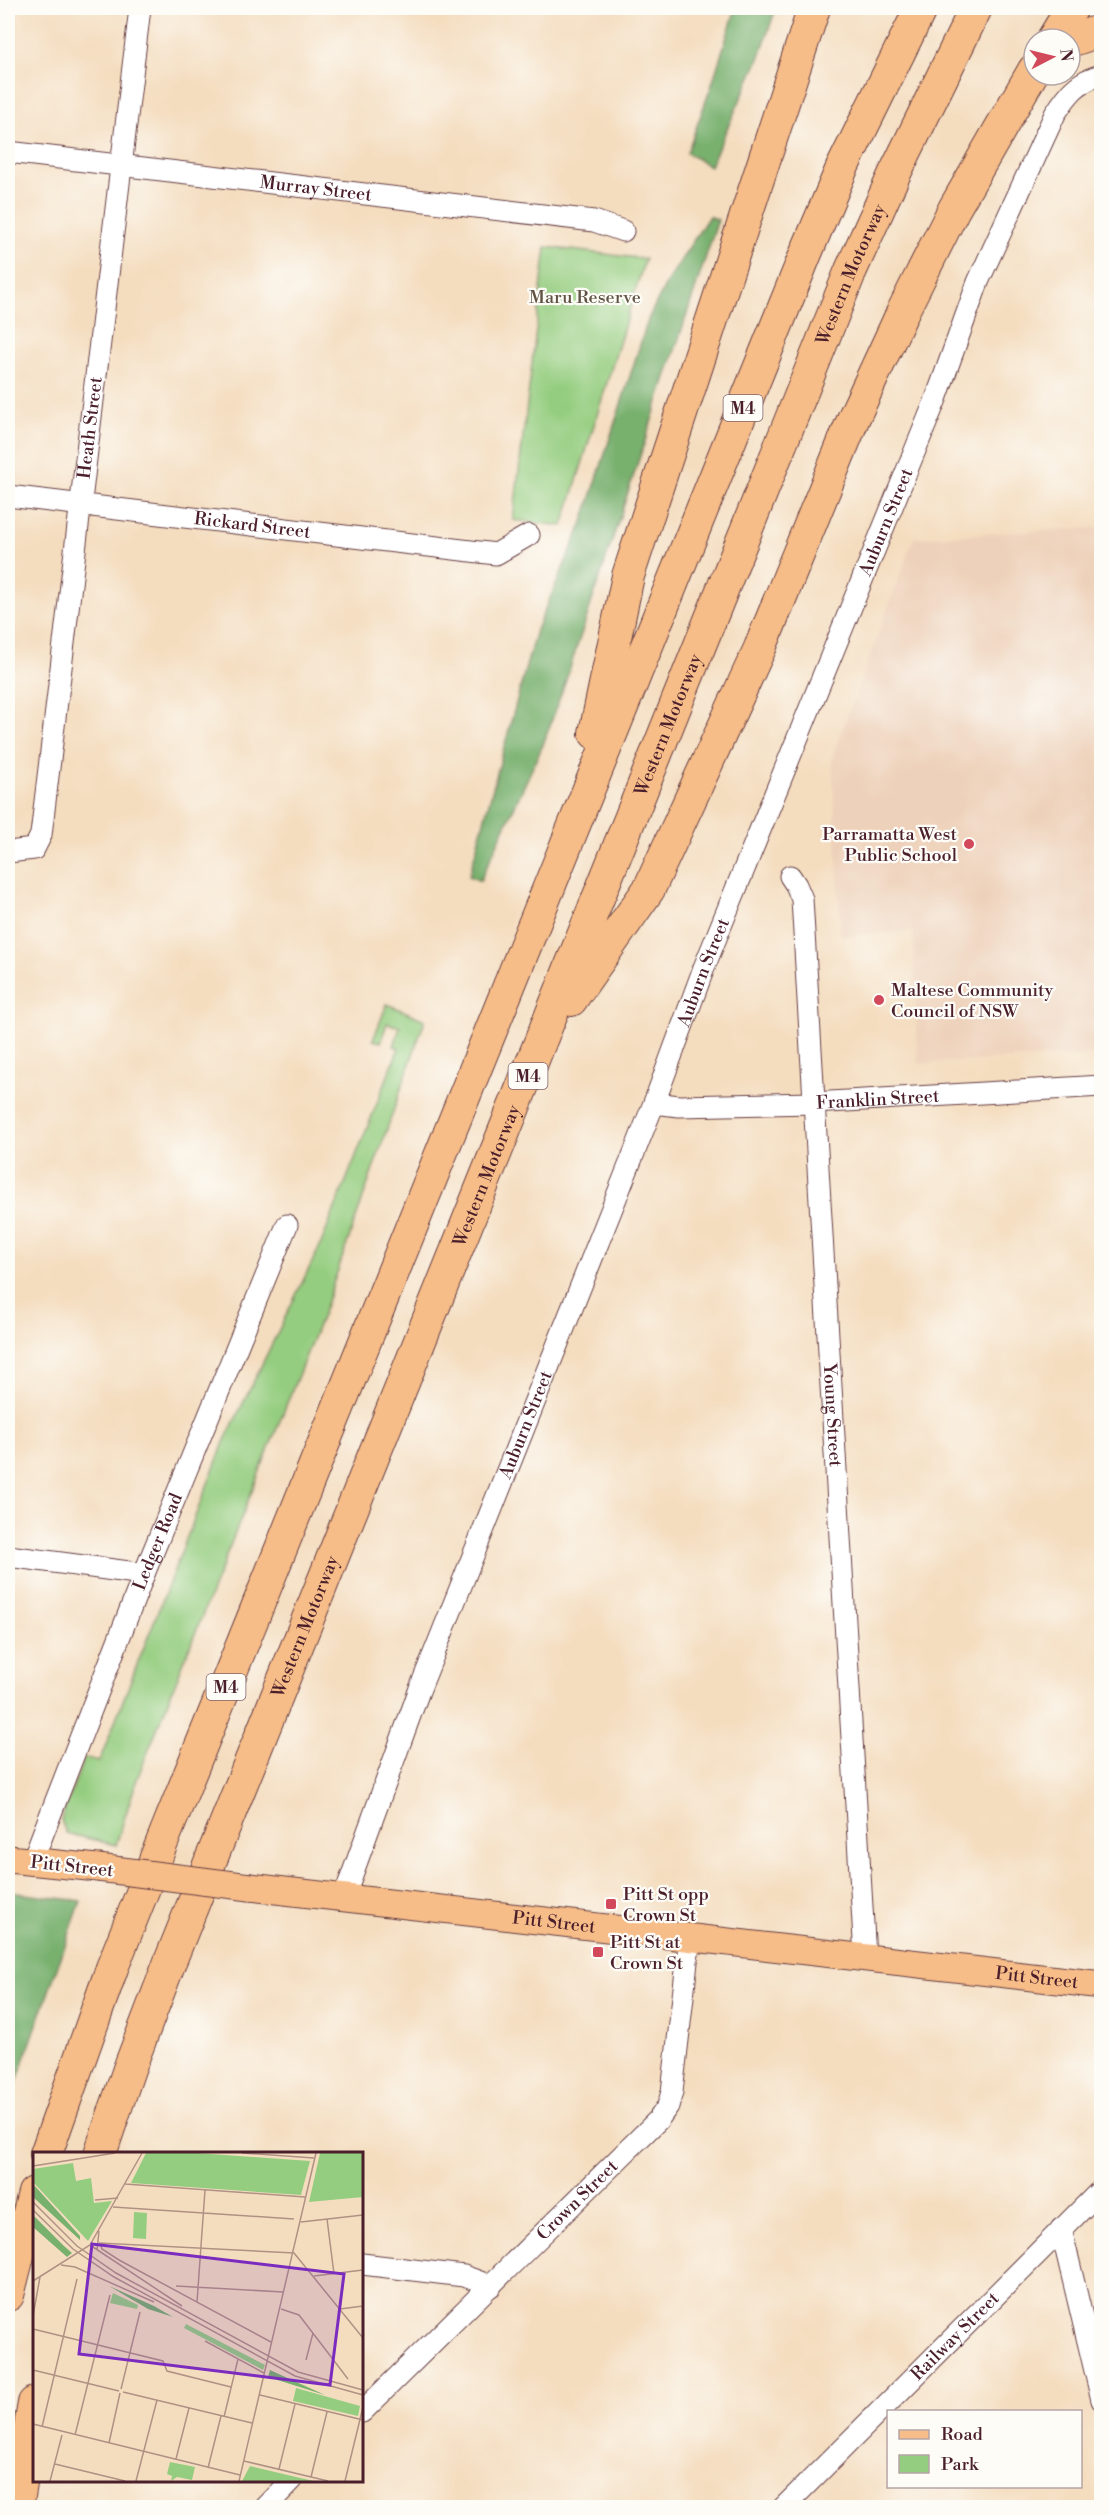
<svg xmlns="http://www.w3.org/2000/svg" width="1109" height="2515" viewBox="0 0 1109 2515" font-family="'Libre Bodoni',serif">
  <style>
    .built { fill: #eed1ba }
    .green { fill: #95cd80; stroke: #707656; stroke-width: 1.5 }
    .forest { fill: #78b06e; stroke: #61684c; stroke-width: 1.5 }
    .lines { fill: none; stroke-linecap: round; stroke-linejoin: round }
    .minor-casing { stroke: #643c41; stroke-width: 23 }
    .major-casing { stroke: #643c41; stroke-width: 29 }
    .highway-casing { stroke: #643c41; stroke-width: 34 }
    .minor { stroke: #fff; stroke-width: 21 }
    .major { stroke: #f7bd88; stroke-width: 27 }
    .highway { stroke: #f7bd88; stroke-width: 32 }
    .major-bridge-casing { stroke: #643c41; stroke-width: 29; stroke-linecap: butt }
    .major-bridge { stroke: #f7bd88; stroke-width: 27 }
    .poi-dot { fill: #d1495b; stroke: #fdfcf7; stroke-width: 2 }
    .labels { text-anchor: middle; stroke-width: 4.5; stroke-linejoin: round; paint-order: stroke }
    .shield { fill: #fdfcf7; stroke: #806168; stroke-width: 1.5 }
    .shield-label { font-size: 16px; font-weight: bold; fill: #4a1f2b }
    .street-label { font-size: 18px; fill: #4a1f2b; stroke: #fdfcf7 }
    .park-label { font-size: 18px; fill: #605344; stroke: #fdfcf7 }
    .poi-label { font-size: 18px; fill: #4a1f2b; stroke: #fdfcf7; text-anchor: start }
    .inset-road { fill: none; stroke: #b09184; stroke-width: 1.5 }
    .view { fill: #7b2cbf; fill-opacity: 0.15; stroke: #7b2cbf; stroke-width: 3 }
    .inset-edge { fill: none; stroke: #4a1f2b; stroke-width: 3 }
  </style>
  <rect width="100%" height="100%" fill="#fdfcf7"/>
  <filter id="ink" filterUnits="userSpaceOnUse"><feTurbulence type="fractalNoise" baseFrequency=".0167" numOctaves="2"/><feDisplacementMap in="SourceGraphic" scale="12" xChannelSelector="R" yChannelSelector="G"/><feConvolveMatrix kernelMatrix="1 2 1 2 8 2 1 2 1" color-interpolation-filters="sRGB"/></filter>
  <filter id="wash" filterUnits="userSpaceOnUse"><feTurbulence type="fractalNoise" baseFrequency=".008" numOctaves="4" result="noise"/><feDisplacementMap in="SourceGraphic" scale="24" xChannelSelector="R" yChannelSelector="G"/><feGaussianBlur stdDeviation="1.35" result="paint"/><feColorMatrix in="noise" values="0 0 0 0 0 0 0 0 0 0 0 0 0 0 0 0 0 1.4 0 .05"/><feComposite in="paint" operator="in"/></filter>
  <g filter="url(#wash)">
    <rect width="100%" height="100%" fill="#f4ddbf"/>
    <path class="built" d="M1101,527V1054L918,1064L913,931L841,936L832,757L914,538Z"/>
    <g class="green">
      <path d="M546,247L645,259L563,526L513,520Z"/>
      <path d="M387,1004L425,1020L323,1313L137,1779L116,1845L66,1833L61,1820L84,1758L99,1762L225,1440L320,1246L399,1048L394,1046L400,1027L387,1023L381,1042L373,1040Z"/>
    </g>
    <g class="forest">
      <path d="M736,8H776L759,59L710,166L687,153L711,87Z"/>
      <path d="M709,216L718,220L566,680L543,745L480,881L469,876L536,630L582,525L649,317L667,282Z"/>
      <path d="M8,1892L81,1901L8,2106Z"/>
    </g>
  </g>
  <g filter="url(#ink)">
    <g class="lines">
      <g class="minor-casing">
        <g id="minor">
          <path id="s1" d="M8,152L594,221L623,231"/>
          <path id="s2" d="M8,496L496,554L529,535"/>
          <path id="s3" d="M8,852L34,849L41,835L140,8"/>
          <path id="s4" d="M790,876L796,885L802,899L865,1957"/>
          <path id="s5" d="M654,1103L679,1106L813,1103L1102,1086"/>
          <path d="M8,1556L144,1574"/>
          <path id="s6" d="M32,1862L144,1574L287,1225"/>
          <path id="s7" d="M344,1897L419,1691L654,1103L705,965L936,399L978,282L1055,114C1068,94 1078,80 1102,75"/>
          <path d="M1061,2229L1102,2400"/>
          <path d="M362,2264L464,2276L491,2286"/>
          <path id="s8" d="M362,2412L658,2120L668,2106L672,2092L690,1936"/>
          <path d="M265,2508L292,2480"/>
          <path id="s9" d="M783,2508L1102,2189"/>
        </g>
      </g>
      <g class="major-casing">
        <g id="major">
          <path d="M8,1859L98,1868"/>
          <path id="s10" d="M250,1887L1102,1985"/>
        </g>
      </g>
      <g class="highway-casing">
        <g id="highway">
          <path d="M1053,39L1072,8"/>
          <path d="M1070,41L1102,30"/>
          <path d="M595,733L628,576L814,8"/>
          <path d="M571,1000L649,889L760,648L854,417L904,309L954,209L1034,70"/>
          <path d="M46,2154L112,1968L167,1830L806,253L842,168L921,8"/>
          <path id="s11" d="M100,2154L129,2069L171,1959L851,270L894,175L976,8"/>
          <path d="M8,2295L34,2193"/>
          <path d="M17,2508L34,2403"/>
        </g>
      </g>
      <use href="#minor" class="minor"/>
      <use href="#major" class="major"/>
      <use href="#highway" class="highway"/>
      <g class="major-bridge-casing">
        <path id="major-bridge" d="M98,1868L250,1887"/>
      </g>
      <use href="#major-bridge" class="major-bridge"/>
    </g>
  </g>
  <g class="poi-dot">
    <circle cx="969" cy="844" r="6"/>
    <circle cx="879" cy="1000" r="6"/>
    <rect x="605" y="1898" width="12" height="12" rx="3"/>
    <rect x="592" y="1946" width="12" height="12" rx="3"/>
  </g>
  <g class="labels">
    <g class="shield">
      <rect x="723.5" y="395" width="39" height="26" rx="4.5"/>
      <rect x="508.5" y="1063" width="39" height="26" rx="4.5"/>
      <rect x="206.5" y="1674" width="39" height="26" rx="4.5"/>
    </g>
    <g class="shield-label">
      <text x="743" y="414">M4</text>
      <text x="528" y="1082">M4</text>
      <text x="226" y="1693">M4</text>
    </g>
    <g class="street-label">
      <text dy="6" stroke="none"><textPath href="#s1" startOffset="310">Murray Street</textPath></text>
      <text dy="6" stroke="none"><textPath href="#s11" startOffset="2024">Western Motorway</textPath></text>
      <text dy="6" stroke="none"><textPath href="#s3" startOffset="452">Heath Street</textPath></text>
      <text dy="6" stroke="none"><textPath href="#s7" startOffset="1478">Auburn Street</textPath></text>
      <text dy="6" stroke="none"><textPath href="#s2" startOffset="246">Rickard Street</textPath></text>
      <text dy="6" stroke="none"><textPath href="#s11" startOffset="1538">Western Motorway</textPath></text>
      <text dy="6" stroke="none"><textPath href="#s7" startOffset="992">Auburn Street</textPath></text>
      <text dy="6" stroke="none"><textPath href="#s5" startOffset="224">Franklin Street</textPath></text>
      <text dy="6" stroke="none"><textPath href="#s11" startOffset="1052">Western Motorway</textPath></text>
      <text dy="6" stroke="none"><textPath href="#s4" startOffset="543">Young Street</textPath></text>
      <text dy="6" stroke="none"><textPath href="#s7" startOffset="506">Auburn Street</textPath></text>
      <text dy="6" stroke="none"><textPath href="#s6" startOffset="344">Ledger Road</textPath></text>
      <text dy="6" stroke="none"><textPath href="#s11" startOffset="566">Western Motorway</textPath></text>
      <text transform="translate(72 1866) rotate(6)" y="6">Pitt Street</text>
      <text dy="6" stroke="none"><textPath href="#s10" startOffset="306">Pitt Street</textPath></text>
      <text dy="6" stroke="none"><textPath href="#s10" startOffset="792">Pitt Street</textPath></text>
      <text dy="6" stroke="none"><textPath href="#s8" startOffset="302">Crown Street</textPath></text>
      <text dy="6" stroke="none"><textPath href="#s9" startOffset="243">Railway Street</textPath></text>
    </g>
    <g class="park-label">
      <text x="585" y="303">Maru Reserve</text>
    </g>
    <g class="poi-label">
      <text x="957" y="840" text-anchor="end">Parramatta West<tspan x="957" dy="21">Public School</tspan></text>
      <text x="891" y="996">Maltese Community<tspan x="891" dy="21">Council of NSW</tspan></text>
      <text x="623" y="1900">Pitt St opp<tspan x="623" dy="21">Crown St</tspan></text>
      <text x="610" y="1948">Pitt St at<tspan x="610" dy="21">Crown St</tspan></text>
    </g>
  </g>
  <g transform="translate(33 2152)">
    <rect width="330" height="330" fill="#f4ddbf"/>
    <path d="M113,1H164L277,9L268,43L98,31ZM287,1H330V45L276,50ZM40,11L43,29L58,26L61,51L79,49L55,89L0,30V17ZM101,60L114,61L113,87L100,86ZM80,141L105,153L104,157L77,151ZM153,172L232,213L230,218L151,176ZM263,236L327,254L325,264L260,249ZM137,310L162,315L159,328L144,325L138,329L139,324L134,322ZM217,314L263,325L281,329H209Z" fill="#95cd80"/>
    <path d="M0,32L47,84V88L0,45ZM0,63L31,94L39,101L34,105L0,75ZM76,134L121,154L140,165L115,157ZM237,218L292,243L311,249L235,225Z" fill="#78b06e"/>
    <path class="inset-road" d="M209,1L281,6M0,14L82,1M92,32L272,45M62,48L85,46M0,50L44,94L83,121L265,220L330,238M80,55L261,67M0,58L40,97L81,125L262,224L330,243M294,67L301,122M268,70L330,63M57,93L149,154M64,98L66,79M28,113L42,115L121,150M281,124L330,118M0,129L57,93L109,1M143,134L250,140M164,150L172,38M248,157L266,163L315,227M307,157L330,154M0,164L7,125M0,177L130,209L134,219L198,235M172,189L231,221M238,190L86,108L69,97L67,91L261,101L330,186M273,208L280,181M0,218L86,239M88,237L107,160M90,240L219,271M227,243L330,268M191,265L205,207M0,272L207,323M9,275L44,127M42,283L77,143M76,291L87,241M143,307L156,256M211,309L295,329M22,312L92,329M175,316L188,264M246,317L262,252M278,325L294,260M17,329L29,283M103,329L124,248M206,329L283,1M312,329L330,255"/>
    <path class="view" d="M59,92L311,122L297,233L46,202Z"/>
    <rect width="330" height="330" class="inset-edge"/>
  </g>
  <rect width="1109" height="2515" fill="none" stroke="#fdfcf7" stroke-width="30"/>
  <rect x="887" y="2410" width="195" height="78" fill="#fdfcf7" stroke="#b5a4a5" stroke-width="1.5"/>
  <rect x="899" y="2430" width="30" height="9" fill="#f7bd88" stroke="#b5a4a5" stroke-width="1.5"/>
  <text x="941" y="2440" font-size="18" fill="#4a1f2b">Road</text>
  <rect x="899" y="2455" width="30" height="18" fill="#95cd80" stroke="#b5a4a5" stroke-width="1.5"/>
  <text x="941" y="2470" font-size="18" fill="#4a1f2b">Park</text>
  <g transform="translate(1052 57) rotate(83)"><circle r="28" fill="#fdfcf7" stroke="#b5a4a5" stroke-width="1.5"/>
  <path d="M0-4.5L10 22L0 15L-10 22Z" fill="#d1495b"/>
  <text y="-9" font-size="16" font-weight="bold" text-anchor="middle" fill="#4a1f2b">N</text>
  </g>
</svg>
